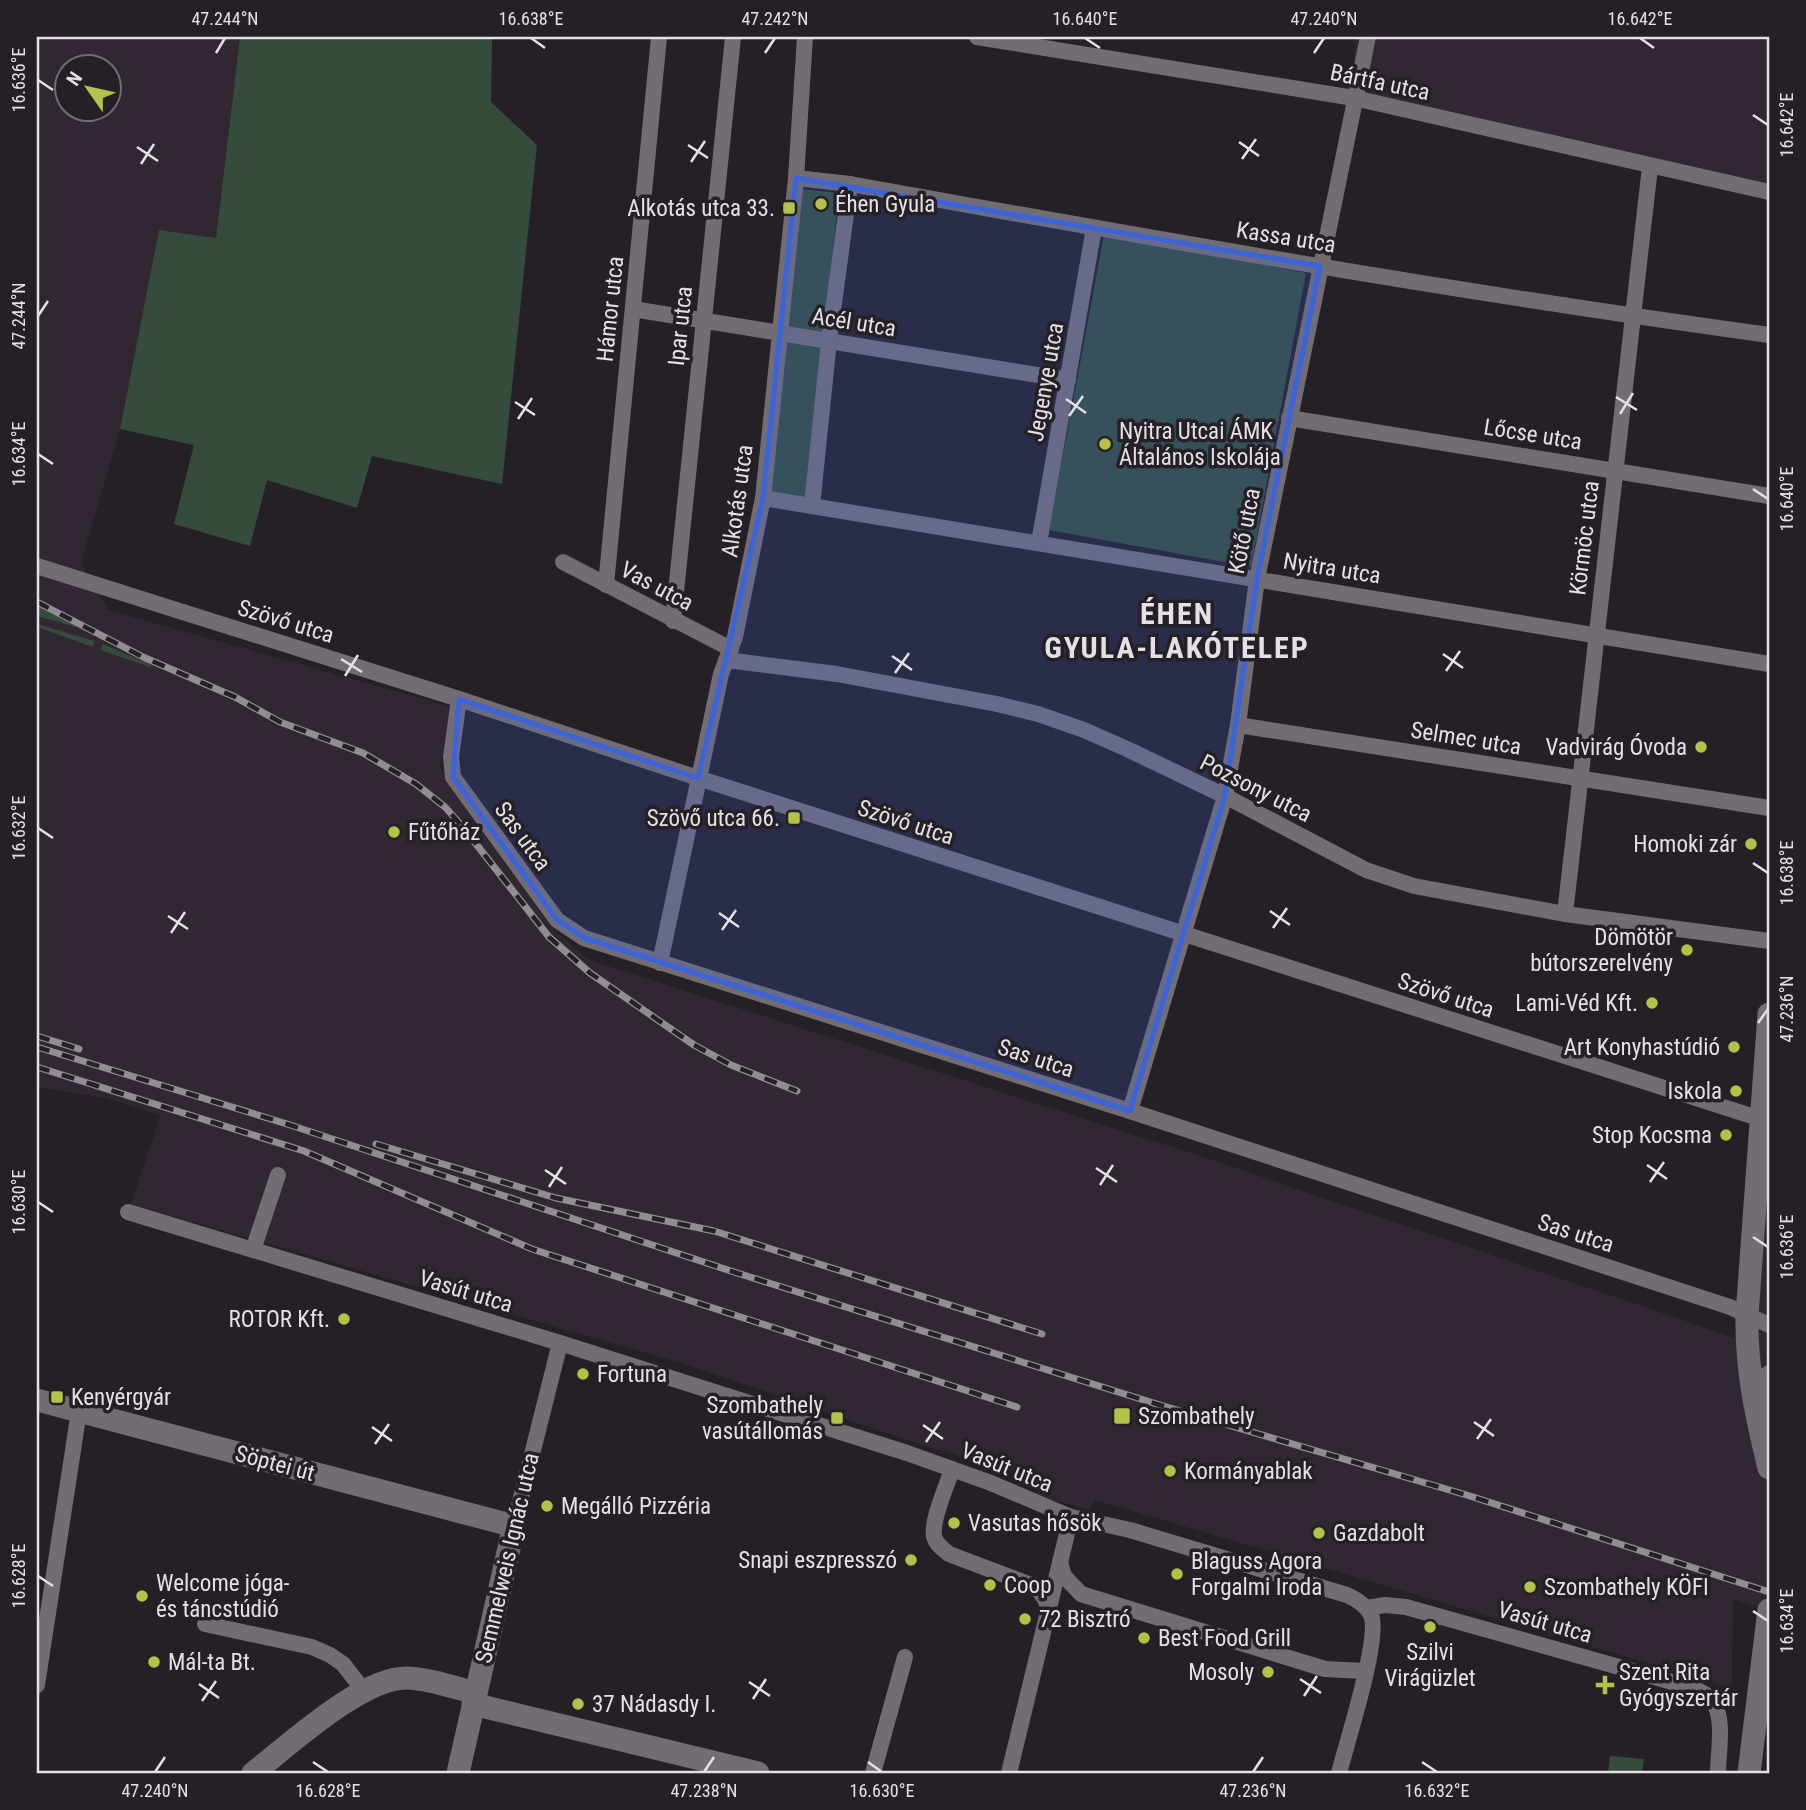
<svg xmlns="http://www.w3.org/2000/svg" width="1806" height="1810" viewBox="0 0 1806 1810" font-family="'Roboto Condensed',sans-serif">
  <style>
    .built { fill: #302733; fill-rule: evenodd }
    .green { fill: #354c3c }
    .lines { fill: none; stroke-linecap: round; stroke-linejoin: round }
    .street { stroke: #726c74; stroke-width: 16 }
    .secondary { stroke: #726c74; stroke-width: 23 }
    .rail-casing { stroke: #918d92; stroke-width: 7 }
    .rail { stroke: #252026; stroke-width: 4.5; stroke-dasharray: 13; stroke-linecap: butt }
    .marked { fill: #3b64da; fill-opacity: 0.2; stroke: #3b64da; stroke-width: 5; stroke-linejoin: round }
    .ticks { fill: none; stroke: #e4e0e5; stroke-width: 2.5 }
    .poi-dot { fill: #b5c249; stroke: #252026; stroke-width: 2.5 }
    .labels { text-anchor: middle; stroke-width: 7; stroke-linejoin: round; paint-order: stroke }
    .street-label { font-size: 23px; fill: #e4e0e5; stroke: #252026 }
    .poi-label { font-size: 23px; fill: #e4e0e5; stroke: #252026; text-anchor: start }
    .district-label { font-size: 30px; font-weight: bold; letter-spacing: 2px; fill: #e4e0e5; stroke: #252026 }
    .neatline { fill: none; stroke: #e4e0e5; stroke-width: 2.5 }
    .ticks-label { font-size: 18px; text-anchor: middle; fill: #e4e0e5 }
  </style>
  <rect width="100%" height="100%" fill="#252026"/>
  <g class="built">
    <path d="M37,37H240L216,238L159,230L120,429L81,563L108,610L452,707L456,710L439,767L445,771L538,909L554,930L586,957L595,962L1194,1154L1747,1342L1769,1096V1610L1733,1599L1732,1688L1095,1500L1089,1510L1037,1495L1041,1481L919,1444L684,1364L131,1204L161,1115L106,1098L38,1087ZM66,66H108V108H66Z"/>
    <path d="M1355,37H1769V187L1355,96Z"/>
  </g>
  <g class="green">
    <path d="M240,37H492L491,102L537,145L502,484L372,456L357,508L267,480L250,546L174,524L194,445L120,429L159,230L216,238Z"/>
    <path d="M800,189L839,193L807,498L769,494Z"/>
    <path d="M1104,235L1306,273L1251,567L1049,530Z"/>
    <path d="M37,606L76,624V627L37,616Z"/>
    <path d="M37,624L94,641L93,647L37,627Z"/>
    <path d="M103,644L151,665L150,667L100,650Z"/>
    <path d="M1610,1756L1644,1759L1642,1773H1608Z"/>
  </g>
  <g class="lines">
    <g class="street">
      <path d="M977,37L1354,98L1769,192"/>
      <path d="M796,178L850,184C1155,239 1461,293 1769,335"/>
      <path d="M633,309L1068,380"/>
      <path d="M1289,418L1769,496"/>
      <path d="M763,498L1769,664"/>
      <path d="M812,506L829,341L850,184"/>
      <path d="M1039,543L1094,228"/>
      <path d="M563,562L731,649"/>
      <path d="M37,566L459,699L698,778L1761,1119"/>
      <path d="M606,585L659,37"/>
      <path d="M673,621L733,37"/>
      <path d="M726,660L837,674L997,704L1038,714L1084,730L1127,749L1225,796L1366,870L1414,886L1565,914L1769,941"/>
      <path d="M459,699L451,757L453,777L557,920L584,938L1130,1111L1730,1307L1769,1325"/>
      <path d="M1238,725L1769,808"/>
      <path d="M1565,914L1650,167"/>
      <path d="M660,963L721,674L735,637L763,498L796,178L805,37"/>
      <path d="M1130,1111L1225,796L1238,725L1257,579L1368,37"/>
      <path d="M128,1212L560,1343L907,1453L991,1483L1071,1517L1130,1530L1347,1595C1356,1599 1366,1605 1371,1615C1381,1637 1346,1745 1339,1773"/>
      <path d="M253,1250L278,1175"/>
      <path d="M1759,1403L1765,1376L1769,1373"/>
      <path d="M952,1469C947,1486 931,1520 934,1536C936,1545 943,1549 949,1554L1036,1587L1045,1599L1048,1607"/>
      <path d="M514,1526L560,1343"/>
      <path d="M1060,1562L1064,1576L1081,1594L1325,1669L1365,1671"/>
      <path d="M1367,1608L1385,1605L1406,1607L1690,1687C1698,1690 1708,1694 1713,1701C1725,1720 1718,1753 1718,1773"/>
      <path d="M205,1624L312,1647L330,1655L343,1664L364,1691"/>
      <path d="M37,1685L79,1411"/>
      <path d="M873,1773L905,1657"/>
      <path d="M1009,1773L1071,1517"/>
    </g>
    <g class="secondary">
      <path d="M1769,1014L1747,1315C1746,1368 1756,1415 1769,1468"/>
      <path d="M37,1400L514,1526L458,1773"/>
      <path d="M473,1704L758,1773"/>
      <path d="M253,1773C288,1746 362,1677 407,1678C430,1679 453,1687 475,1693"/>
      <path d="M1749,1773L1769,1610"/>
    </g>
    <g class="rail-casing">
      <g id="rail">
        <path d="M37,602L143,657L235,697L280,722L363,753L416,784L445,807L462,826L549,937L590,973L694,1045L731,1065L797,1091"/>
        <path d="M37,1036L79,1049"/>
        <path d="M37,1047L287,1124L737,1273L1160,1405L1470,1496L1769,1592"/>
        <path d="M37,1067L304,1151L532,1249L1017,1407"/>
        <path d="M376,1144L556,1198L714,1231L1042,1334"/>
      </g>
    </g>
    <use href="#rail" class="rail"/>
  </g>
  <path class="marked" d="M796,178L1320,266L1257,579L1225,796L1130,1111L584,938L557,920L453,777L459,699L698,778L763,498Z"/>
  <path class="ticks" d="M531,38L545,48M1085,38L1100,48M1640,38L1654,48M216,53L225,38M765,53L775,38M1314,53L1324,38M38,80L53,90M1753,115L1768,125M1239,142L1259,156M688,145L708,158M137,147L158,161M1242,159L1256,139M691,162L705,141M141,164L154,144M38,316L48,301M1616,397L1637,410M1066,399L1086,413M515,402L535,415M1620,414L1633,393M1069,416L1083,396M518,419L532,398M38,454L53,464M1753,489L1768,499M1443,654L1463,668M892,656L912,670M341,659L362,672M1446,671L1460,651M895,673L909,653M345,676L358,655M38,828L53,838M1753,863L1768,873M1270,911L1290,925M719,913L739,927M168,916L188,929M1273,928L1287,908M722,930L736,910M171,933L185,912M1758,1023L1768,1009M1647,1165L1667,1179M1096,1168L1117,1182M545,1170L566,1184M1650,1182L1664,1162M1100,1185L1113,1165M549,1187L562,1167M38,1202L53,1212M1753,1237L1768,1247M1474,1422L1494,1436M923,1425L943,1439M372,1427L392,1441M1477,1439L1491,1419M926,1442L940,1422M375,1444L389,1424M38,1576L53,1586M1753,1611L1768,1621M1300,1679L1321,1693M749,1682L770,1696M199,1684L219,1698M1304,1696L1317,1676M753,1699L766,1679M202,1701L216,1681M313,1762L328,1772M868,1762L882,1772M1422,1762L1437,1772M155,1772L165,1757M704,1772L714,1757M1253,1772L1263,1757"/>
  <g class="poi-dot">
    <circle cx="821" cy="204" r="7"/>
    <rect x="782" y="201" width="14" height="14" rx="3.5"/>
    <circle cx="1105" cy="444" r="7"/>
    <circle cx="1701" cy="747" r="7"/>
    <rect x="787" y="811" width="14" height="14" rx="3.5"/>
    <circle cx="394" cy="832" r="7"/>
    <circle cx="1751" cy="844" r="7"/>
    <circle cx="1687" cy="950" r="7"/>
    <circle cx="1652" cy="1003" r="7"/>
    <circle cx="1734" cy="1047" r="7"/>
    <circle cx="1736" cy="1091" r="7"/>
    <circle cx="1726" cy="1135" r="7"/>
    <circle cx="344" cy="1319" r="7"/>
    <circle cx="583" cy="1374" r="7"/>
    <rect x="50" y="1390" width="14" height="14" rx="3.5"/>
    <rect x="1113" y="1407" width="18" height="18" rx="3.5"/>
    <rect x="830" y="1411" width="14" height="14" rx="3.5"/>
    <circle cx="1170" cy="1471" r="7"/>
    <circle cx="547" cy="1506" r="7"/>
    <circle cx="954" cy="1523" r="7"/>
    <circle cx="1319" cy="1533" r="7"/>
    <circle cx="911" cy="1560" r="7"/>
    <circle cx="1177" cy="1574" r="7"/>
    <circle cx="990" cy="1585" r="7"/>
    <circle cx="1530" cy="1587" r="7"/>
    <circle cx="142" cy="1596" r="7"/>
    <circle cx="1025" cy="1619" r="7"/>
    <circle cx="1430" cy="1627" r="7"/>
    <circle cx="1144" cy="1638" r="7"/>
    <circle cx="154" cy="1662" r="7"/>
    <circle cx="1268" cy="1672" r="7"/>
    <path d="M1601.5 1674.5h7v7h7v7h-7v7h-7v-7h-7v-7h7z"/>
    <circle cx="578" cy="1704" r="7"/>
  </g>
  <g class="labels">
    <g class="street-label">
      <text transform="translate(1380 82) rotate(12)" y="8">Bártfa utca</text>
      <text transform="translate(1286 237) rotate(9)" y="8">Kassa utca</text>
      <text transform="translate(610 309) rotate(-84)" y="8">Hámor utca</text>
      <text transform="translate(854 322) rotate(9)" y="8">Acél utca</text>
      <text transform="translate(680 326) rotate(-84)" y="8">Ipar utca</text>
      <text transform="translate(1045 382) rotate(-80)" y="8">Jegenye utca</text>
      <text transform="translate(1533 434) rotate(9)" y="8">Lőcse utca</text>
      <text transform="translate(737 501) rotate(-82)" y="8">Alkotás utca</text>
      <text transform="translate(1244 531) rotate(-79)" y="8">Kötő utca</text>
      <text transform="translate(1584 538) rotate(-83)" y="8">Körmöc utca</text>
      <text transform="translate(1332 568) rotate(9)" y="8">Nyitra utca</text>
      <text transform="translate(657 586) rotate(28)" y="8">Vas utca</text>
      <text transform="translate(286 621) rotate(17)" y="8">Szövő utca</text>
      <text transform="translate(1466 738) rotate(9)" y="8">Selmec utca</text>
      <text transform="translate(1256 788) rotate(27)" y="8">Pozsony utca</text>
      <text transform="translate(906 822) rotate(18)" y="8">Szövő utca</text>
      <text transform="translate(523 836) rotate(54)" y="8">Sas utca</text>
      <text transform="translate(1446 995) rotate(18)" y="8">Szövő utca</text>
      <text transform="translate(1036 1058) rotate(18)" y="8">Sas utca</text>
      <text transform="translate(1576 1233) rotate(18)" y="8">Sas utca</text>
      <text transform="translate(466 1291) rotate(17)" y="8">Vasút utca</text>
      <text transform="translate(275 1463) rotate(15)" y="8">Söptei út</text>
      <text transform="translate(1007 1467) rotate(22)" y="8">Vasút utca</text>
      <text transform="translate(507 1558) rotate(-77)" y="8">Semmelweis Ignác utca</text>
      <text transform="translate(1545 1622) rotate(16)" y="8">Vasút utca</text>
    </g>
    <g class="poi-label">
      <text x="835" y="212">Éhen Gyula</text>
      <text x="775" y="216" text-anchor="end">Alkotás utca 33.</text>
      <text x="1119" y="439">Nyitra Utcai ÁMK<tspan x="1119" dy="26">Általános Iskolája</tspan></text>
      <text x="1687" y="755" text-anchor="end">Vadvirág Óvoda</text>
      <text x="780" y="826" text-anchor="end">Szövő utca 66.</text>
      <text x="408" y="840">Fűtőház</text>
      <text x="1737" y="852" text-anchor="end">Homoki zár</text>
      <text x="1673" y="945" text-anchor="end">Dömötör<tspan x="1673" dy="26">bútorszerelvény</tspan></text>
      <text x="1638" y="1011" text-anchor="end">Lami-Véd Kft.</text>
      <text x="1720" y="1055" text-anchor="end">Art Konyhastúdió</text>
      <text x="1722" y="1099" text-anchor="end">Iskola</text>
      <text x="1712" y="1143" text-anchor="end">Stop Kocsma</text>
      <text x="330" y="1327" text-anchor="end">ROTOR Kft.</text>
      <text x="597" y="1382">Fortuna</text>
      <text x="71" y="1405">Kenyérgyár</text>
      <text x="823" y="1413" text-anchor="end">Szombathely<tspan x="823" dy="26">vasútállomás</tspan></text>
      <text x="1138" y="1424">Szombathely</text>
      <text x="1184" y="1479">Kormányablak</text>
      <text x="561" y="1514">Megálló Pizzéria</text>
      <text x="968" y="1531">Vasutas hősök</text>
      <text x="1333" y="1541">Gazdabolt</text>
      <text x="897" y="1568" text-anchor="end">Snapi eszpresszó</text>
      <text x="1191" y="1569">Blaguss Agora<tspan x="1191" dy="26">Forgalmi Iroda</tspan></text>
      <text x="156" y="1591">Welcome jóga-<tspan x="156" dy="26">és táncstúdió</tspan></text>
      <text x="1004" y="1593">Coop</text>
      <text x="1544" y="1595">Szombathely KÖFI</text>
      <text x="1039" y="1627">72 Bisztró</text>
      <text x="1158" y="1646">Best Food Grill</text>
      <text x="1430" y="1660" text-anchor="middle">Szilvi<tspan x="1430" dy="26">Virágüzlet</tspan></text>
      <text x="168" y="1670">Mál-ta Bt.</text>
      <text x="1254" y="1680" text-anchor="end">Mosoly</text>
      <text x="1619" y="1680">Szent Rita<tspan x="1619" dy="26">Gyógyszertár</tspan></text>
      <text x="592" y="1712">37 Nádasdy I.</text>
    </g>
    <g class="district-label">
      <text x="1177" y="624">ÉHEN<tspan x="1177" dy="34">GYULA-LAKÓTELEP</tspan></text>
    </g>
  </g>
  <rect width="1806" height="1810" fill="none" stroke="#252026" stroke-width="77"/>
  <g transform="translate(88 88) rotate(304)"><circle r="33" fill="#252026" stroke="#716d72" stroke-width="2"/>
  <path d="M0-5L12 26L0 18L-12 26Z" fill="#b5c249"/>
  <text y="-10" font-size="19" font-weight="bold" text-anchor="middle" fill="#e4e0e5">N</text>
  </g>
  <rect x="38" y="38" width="1730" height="1734" class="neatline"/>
  <g class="ticks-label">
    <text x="225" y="25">47.244°N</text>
    <text x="531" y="25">16.638°E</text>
    <text x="775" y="25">47.242°N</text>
    <text x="1085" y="25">16.640°E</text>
    <text x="1324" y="25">47.240°N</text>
    <text x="1640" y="25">16.642°E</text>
    <text transform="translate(19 80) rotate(-90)" y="6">16.636°E</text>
    <text transform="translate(1787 125) rotate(-90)" y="6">16.642°E</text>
    <text transform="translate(19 316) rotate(-90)" y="6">47.244°N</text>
    <text transform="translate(19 454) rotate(-90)" y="6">16.634°E</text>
    <text transform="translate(1787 499) rotate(-90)" y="6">16.640°E</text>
    <text transform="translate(19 828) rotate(-90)" y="6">16.632°E</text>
    <text transform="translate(1787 873) rotate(-90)" y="6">16.638°E</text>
    <text transform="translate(1787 1009) rotate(-90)" y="6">47.236°N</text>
    <text transform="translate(19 1202) rotate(-90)" y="6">16.630°E</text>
    <text transform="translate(1787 1247) rotate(-90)" y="6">16.636°E</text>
    <text transform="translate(19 1576) rotate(-90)" y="6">16.628°E</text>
    <text transform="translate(1787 1621) rotate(-90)" y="6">16.634°E</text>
    <text x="155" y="1797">47.240°N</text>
    <text x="328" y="1797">16.628°E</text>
    <text x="704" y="1797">47.238°N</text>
    <text x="882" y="1797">16.630°E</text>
    <text x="1253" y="1797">47.236°N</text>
    <text x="1437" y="1797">16.632°E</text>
  </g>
</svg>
